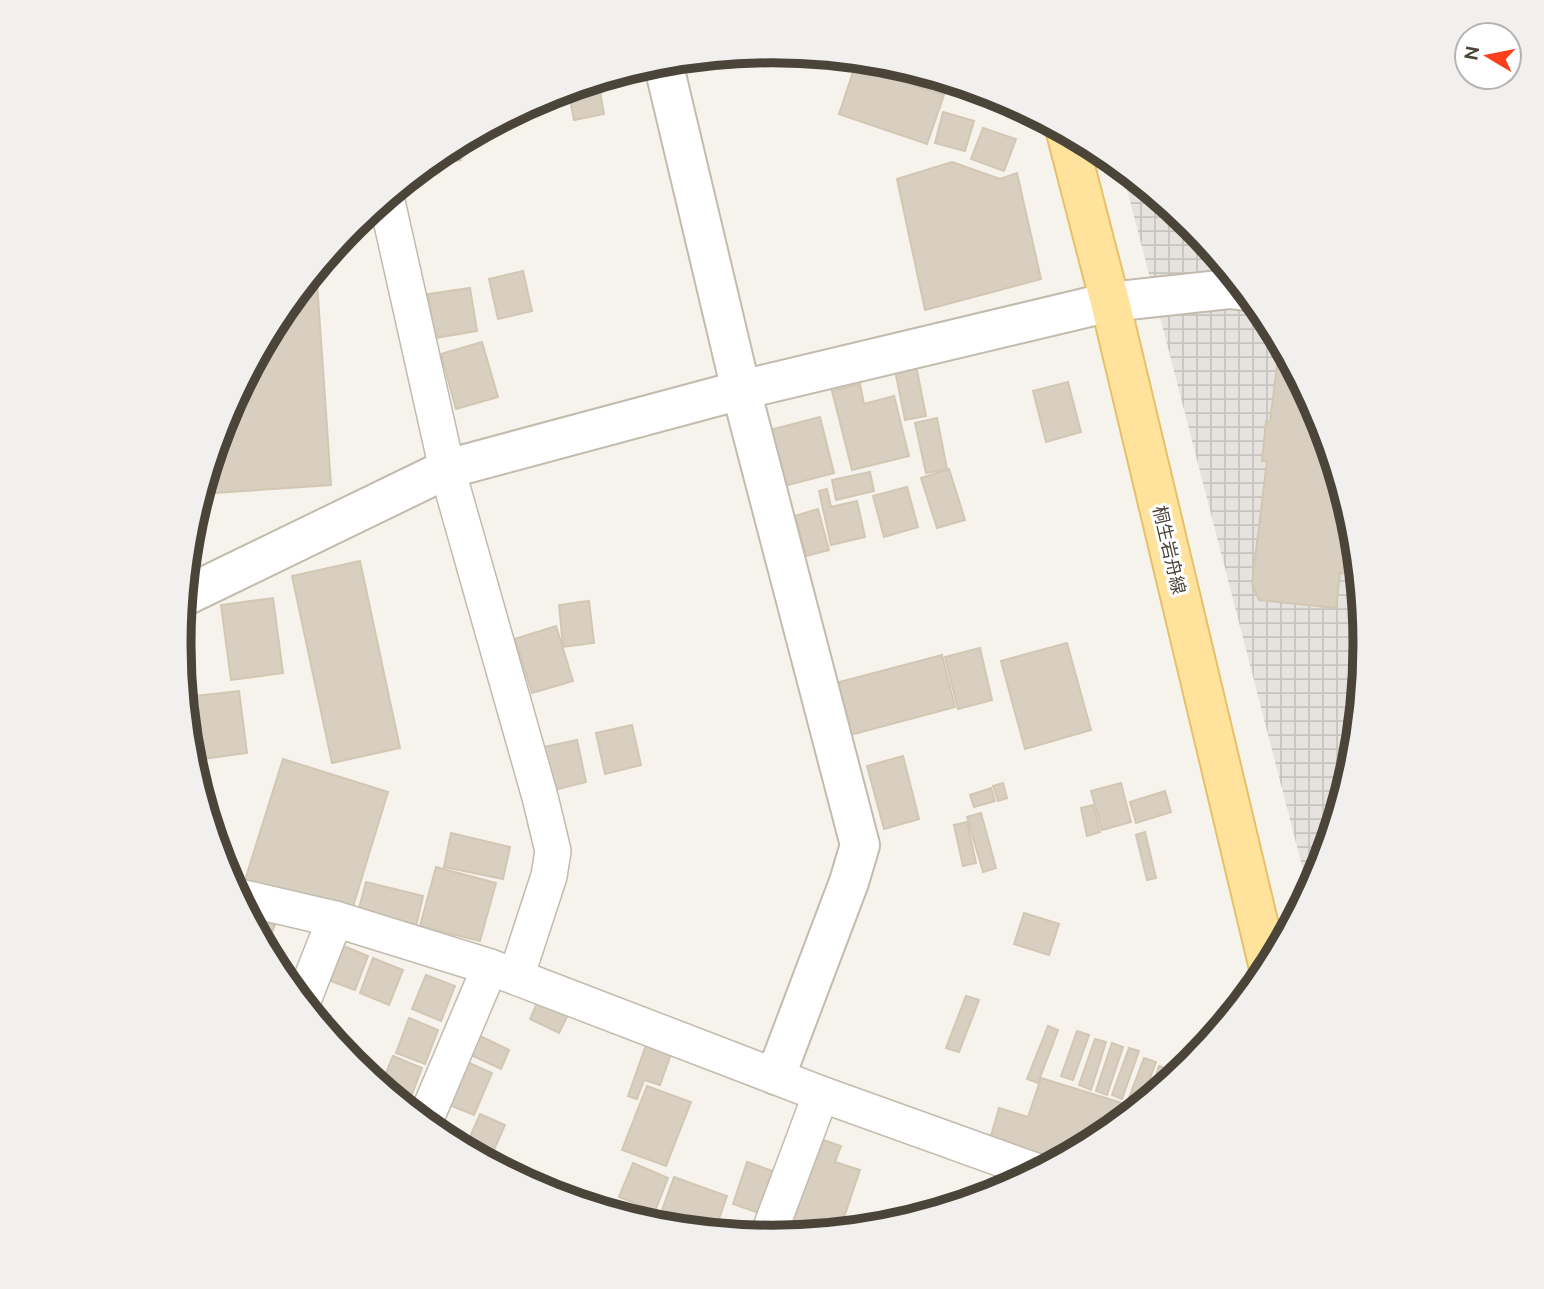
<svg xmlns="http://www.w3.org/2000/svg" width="1544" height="1289" viewBox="0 0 1544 1289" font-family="Ubuntu,'Noto Sans JP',sans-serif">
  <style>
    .industrial { fill: url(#industrial-grid) }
    .building { fill: #d8cfc1; stroke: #d3c7b4; stroke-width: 2 }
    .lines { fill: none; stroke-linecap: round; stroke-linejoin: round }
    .minor-casing { stroke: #c2bbae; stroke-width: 38 }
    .tertiary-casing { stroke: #c2bbae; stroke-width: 42 }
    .primary-casing { stroke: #e6c16a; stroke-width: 42 }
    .minor { stroke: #fff; stroke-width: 35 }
    .tertiary { stroke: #fff; stroke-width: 38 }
    .primary { stroke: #ffe39c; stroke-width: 38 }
    .labels { text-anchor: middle; stroke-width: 6; stroke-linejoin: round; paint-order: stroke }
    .street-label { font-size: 18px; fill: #4b4439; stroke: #fff }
    .rim { fill: none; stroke: #4b4439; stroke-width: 9 }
  </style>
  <defs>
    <pattern id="industrial-grid" width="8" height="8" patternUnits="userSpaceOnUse" patternTransform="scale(1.75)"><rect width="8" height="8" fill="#e6e2dd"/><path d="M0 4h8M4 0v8" fill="none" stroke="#c7c3be"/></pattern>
  </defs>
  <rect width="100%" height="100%" fill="#f6f3ec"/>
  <path class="industrial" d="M1121,166L1192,225L1266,315L1321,418L1354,529L1366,645L1354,761L1320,872L1309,893Z"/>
  <g class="building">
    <path d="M855,66L944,95L927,144L839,114Z"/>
    <path d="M598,80L604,114L574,120L568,89Z"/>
    <path d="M943,112L974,121L965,151L935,143Z"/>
    <path d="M983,128L1016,139L1004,171L971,159Z"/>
    <path d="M458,142L461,160L421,168L442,151Z"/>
    <path d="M952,162L1000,179L1017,173L1041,279L925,310L897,179Z"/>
    <path d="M316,268L331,485L200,494L224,417L279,314Z"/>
    <path d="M523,271L532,311L498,319L489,279Z"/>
    <path d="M470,288L477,331L435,338L428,294Z"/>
    <path d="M482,342L498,397L456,409L441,354Z"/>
    <path d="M1280,342L1321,418L1349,510L1346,533H1355L1357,551L1354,574L1340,573L1336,608L1259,600L1252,584L1267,461H1262L1266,421L1270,422Z"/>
    <path d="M916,365L926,416L905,420L895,370Z"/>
    <path d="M1068,382L1081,432L1046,442L1033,391Z"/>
    <path d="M860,384L864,404L894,396L909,456L852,470L832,391Z"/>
    <path d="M820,417L834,473L784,486L770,430Z"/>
    <path d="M937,418L947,469L926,473L915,423Z"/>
    <path d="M949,469L965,520L937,528L921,478Z"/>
    <path d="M870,472L874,491L836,500L832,480Z"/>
    <path d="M907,487L918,527L884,537L873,496Z"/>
    <path d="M827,489L831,507L857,501L865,537L831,545L819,491Z"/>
    <path d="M818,509L829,550L806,556L795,516Z"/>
    <path d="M360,561L400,748L332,763L292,576Z"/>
    <path d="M273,598L283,673L231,680L221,605Z"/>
    <path d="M589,601L594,643L563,647L559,605Z"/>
    <path d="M556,626L573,681L532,693L515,639Z"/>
    <path d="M1067,643L1091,730L1025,749L1001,661Z"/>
    <path d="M980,648L992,700L958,709L945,657Z"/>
    <path d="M942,655L955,707L850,735L836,683Z"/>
    <path d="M239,691L247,753L195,760L187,697Z"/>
    <path d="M632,725L641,765L605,774L596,733Z"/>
    <path d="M577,740L586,782L554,790L544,747Z"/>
    <path d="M903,756L919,819L884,829L867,766Z"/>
    <path d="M283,759L388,792L351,913L245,880Z"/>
    <path d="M1003,783L1007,798L998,801L993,786Z"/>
    <path d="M1121,783L1131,822L1102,830L1091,791Z"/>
    <path d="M991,788L995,801L974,807L970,795Z"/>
    <path d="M1165,791L1171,812L1136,823L1130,802Z"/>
    <path d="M1093,805L1100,832L1087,836L1081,808Z"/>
    <path d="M981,813L996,868L983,872L967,817Z"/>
    <path d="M967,822L976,863L963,866L954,825Z"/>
    <path d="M1145,832L1156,878L1147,880L1136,835Z"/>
    <path d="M451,833L510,847L503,879L444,867Z"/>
    <path d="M436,867L496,883L480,941L420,926Z"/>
    <path d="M366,882L423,896L416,926L358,912Z"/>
    <path d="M245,913L275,925L265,949Z"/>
    <path d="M1024,913L1059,924L1049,955L1014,944Z"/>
    <path d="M339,944L368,956L355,990L325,979Z"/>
    <path d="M373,958L403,970L389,1005L360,993Z"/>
    <path d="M426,975L455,986L441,1021L412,1009Z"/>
    <path d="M966,996L979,1000L959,1052L946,1048Z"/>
    <path d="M538,1001L568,1015L559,1033L530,1019Z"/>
    <path d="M312,1008L331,1016L325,1031L310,1013Z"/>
    <path d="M409,1018L438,1030L425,1064L396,1053Z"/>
    <path d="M1048,1026L1058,1030L1038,1083L1027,1079Z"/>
    <path d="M1077,1031L1089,1035L1073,1080L1061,1076Z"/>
    <path d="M480,1036L509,1050L501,1069L471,1055Z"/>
    <path d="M1095,1039L1106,1042L1091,1090L1079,1085Z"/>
    <path d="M1112,1043L1123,1047L1107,1095L1096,1091Z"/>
    <path d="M646,1045L671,1054L660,1085L644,1080L637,1099L628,1096Z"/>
    <path d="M1129,1048L1139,1051L1122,1099L1112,1095Z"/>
    <path d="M393,1056L422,1068L409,1102L389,1095L380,1087Z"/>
    <path d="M1144,1058L1156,1062L1139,1108L1131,1114L1124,1111Z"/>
    <path d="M467,1062L492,1073L474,1115L449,1105Z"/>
    <path d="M1159,1066L1170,1070L1165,1087L1148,1100Z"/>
    <path d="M1041,1078L1125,1104L1119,1124L1102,1138L1060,1161L990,1139L999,1108L1028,1117Z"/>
    <path d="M647,1086L691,1102L666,1166L622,1150Z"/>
    <path d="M480,1114L505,1125L494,1150L469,1139Z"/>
    <path d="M432,1126L469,1146L466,1151L442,1138L431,1129Z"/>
    <path d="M818,1138L841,1146L835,1162L860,1170L839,1232L784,1237Z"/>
    <path d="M747,1162L773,1171L759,1213L733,1204Z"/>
    <path d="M633,1163L668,1178L655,1211L619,1197Z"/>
    <path d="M674,1177L727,1196L714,1233L661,1213Z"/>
    <path d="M597,1198L649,1217L646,1224L593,1208Z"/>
  </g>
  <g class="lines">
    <g class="minor-casing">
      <g id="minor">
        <path d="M386,197L447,469L540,797L553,851L549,876L516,977"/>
        <path d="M236,896L335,919L490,967L821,1094L1038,1172"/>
        <path d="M302,1003L335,919"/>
        <path d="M424,1123L490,967"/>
        <path d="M767,1238L821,1094"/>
      </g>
    </g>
    <g class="tertiary-casing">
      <g id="tertiary">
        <path d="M663,62L741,390L860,845L849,882L776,1075"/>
        <path d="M183,597L447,469L741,390L1110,302L1229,289L1246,291"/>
      </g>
    </g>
    <g class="primary-casing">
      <path id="primary" d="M1066,132L1110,302L1269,968"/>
    </g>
    <use href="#minor" class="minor"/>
    <use href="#tertiary" class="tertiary"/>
    <use href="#primary" class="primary"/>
  </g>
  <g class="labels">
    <g class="street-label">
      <text transform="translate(1169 550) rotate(77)" y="6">桐生岩舟線</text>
    </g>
  </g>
  <path d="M0 0H1544V1289H0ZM191 644a581 581 0 1 1 1162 0a581 581 0 1 1-1162 0Z" fill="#f1f0ef" fill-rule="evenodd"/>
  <path class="rim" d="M191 644a581 581 0 1 1 1162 0a581 581 0 1 1-1162 0Z"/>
  <g transform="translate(1488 56) rotate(280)"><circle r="33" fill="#ffffff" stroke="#b7b4b0" stroke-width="2"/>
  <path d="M0-5L12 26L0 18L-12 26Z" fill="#fc3f1d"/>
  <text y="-10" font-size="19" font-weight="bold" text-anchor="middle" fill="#4b4439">N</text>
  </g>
</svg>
